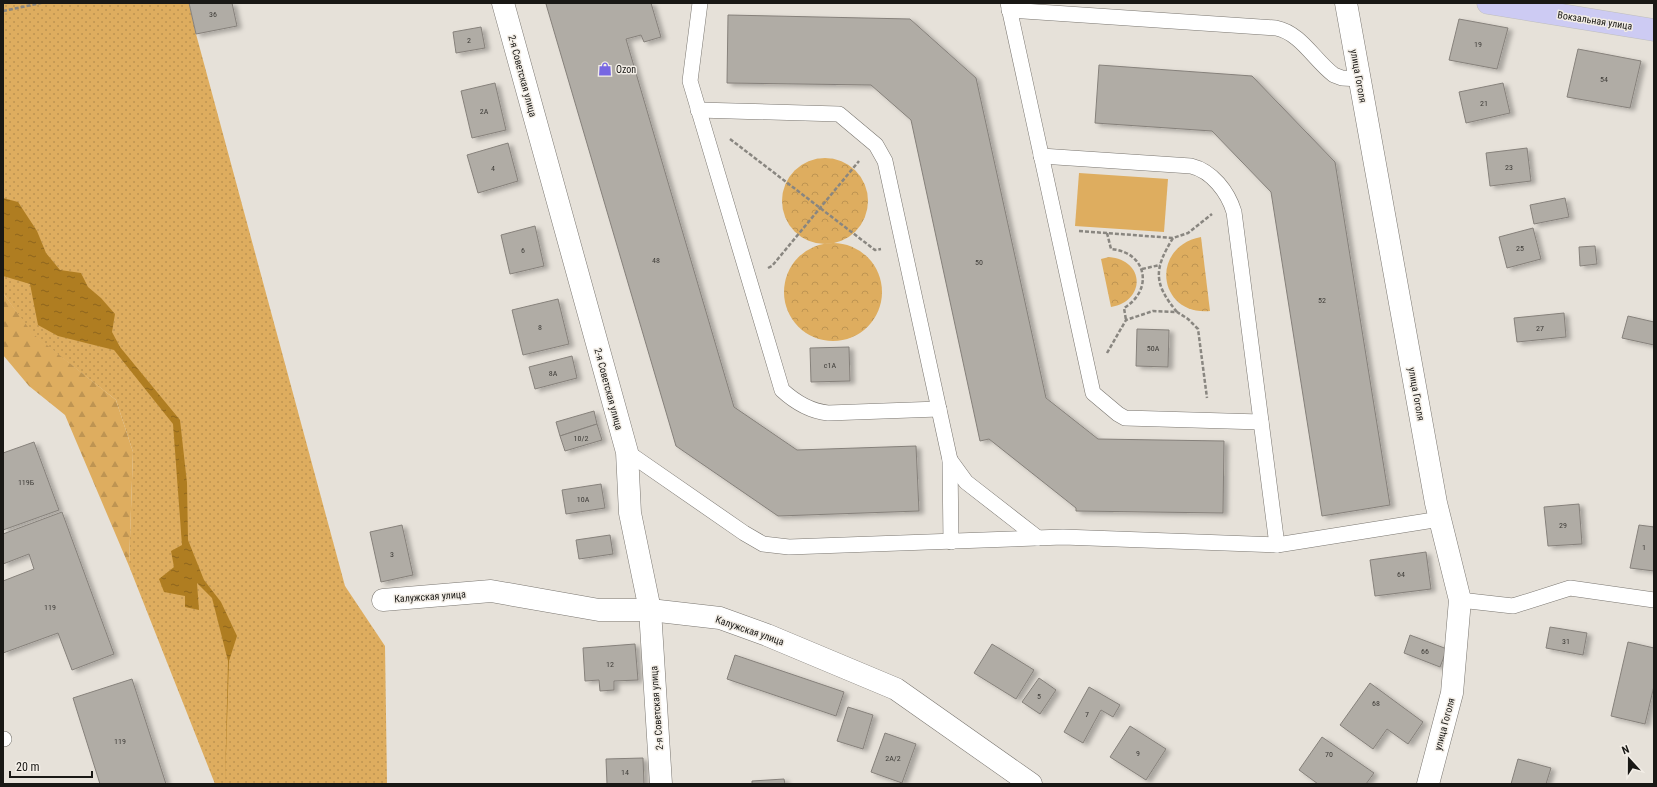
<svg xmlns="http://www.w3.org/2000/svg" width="1657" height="787" viewBox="0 0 1657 787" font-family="'Roboto Condensed',sans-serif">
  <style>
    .grass { fill: url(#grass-dots) }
    .forest { fill: url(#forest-firs) }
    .park { fill: url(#park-crowns) }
    .pitch { fill: #dead5f }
    .water { fill: url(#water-ripples) }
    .building { fill: #b0aca5; stroke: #86817b; filter: url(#shadow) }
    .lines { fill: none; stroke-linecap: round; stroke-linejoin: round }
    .service-casing { stroke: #7a7670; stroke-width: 16 }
    .minor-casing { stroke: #7a7670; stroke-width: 23 }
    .primary-casing { stroke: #bfbebd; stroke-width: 23 }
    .path { stroke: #898680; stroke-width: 2.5; stroke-dasharray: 4 2; stroke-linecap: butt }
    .service { stroke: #fff; stroke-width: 15 }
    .minor { stroke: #fff; stroke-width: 22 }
    .primary { stroke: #cdcbf3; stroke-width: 22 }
    .labels { text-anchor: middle; stroke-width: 3; stroke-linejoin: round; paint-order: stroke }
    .number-label { font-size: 8px; fill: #3f3d39 }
    .street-label { font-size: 10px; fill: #191815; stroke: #f3eee7 }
    .poi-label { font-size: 10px; fill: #191815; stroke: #f3eee7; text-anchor: start }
  </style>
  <defs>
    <pattern id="grass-dots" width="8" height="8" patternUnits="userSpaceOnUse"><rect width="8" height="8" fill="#dead5f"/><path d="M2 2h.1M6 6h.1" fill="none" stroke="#be9452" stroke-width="1.8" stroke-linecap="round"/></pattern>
    <pattern id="forest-firs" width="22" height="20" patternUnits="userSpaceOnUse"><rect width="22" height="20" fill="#dead5f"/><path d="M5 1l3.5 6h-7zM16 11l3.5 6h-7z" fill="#be9452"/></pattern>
    <pattern id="park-crowns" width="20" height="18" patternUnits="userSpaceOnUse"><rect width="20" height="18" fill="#dead5f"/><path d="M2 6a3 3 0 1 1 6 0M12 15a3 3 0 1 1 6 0" fill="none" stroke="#be9452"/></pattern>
    <pattern id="water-ripples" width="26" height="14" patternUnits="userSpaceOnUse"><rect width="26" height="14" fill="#af7d21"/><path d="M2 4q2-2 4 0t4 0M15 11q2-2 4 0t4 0" fill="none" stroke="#8e651c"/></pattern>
    <filter id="shadow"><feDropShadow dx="4.5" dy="2.5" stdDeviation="2" flood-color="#0004"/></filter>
  </defs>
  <rect width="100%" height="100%" fill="#e6e1d9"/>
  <path class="grass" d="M3,3H189L196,34L345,586L385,646L387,784H215L129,566L133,452L116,400L32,334L3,293Z"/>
  <path class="forest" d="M3,293L33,334L116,400L133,452L129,566L65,415L29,386L3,355Z"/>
  <g class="park">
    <circle cx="825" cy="201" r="43"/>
    <path d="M1201,237L1210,311C1158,316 1149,247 1201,237Z"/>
    <circle cx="833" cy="292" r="49"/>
    <path d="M1109,257C1145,260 1146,301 1111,307L1101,259Z"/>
  </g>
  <path class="pitch" d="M1079,173L1168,179L1164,232L1075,226Z"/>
  <path class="water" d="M3,198L18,202L37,231L46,253L60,270L81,273L88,287L101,298L115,314L112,332L120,347L180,420L187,483L188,540L204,580L221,602L237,636L229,661L225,784L228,661L212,598L197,583L199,610L185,607V596L164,592L159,579L174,567L171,551L182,545L173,424L114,350L58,336L38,325L30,284L3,276Z"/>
  <g class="building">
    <path d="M189,3H232L237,26L196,34Z"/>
    <path d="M549,3H651L661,37L644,42L641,35L626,39L734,407L797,450L916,446L919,511L778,516L676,446L546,4Z"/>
    <path d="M728,15L910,19L976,78L1046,398L1098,439L1224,441L1223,513L1076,511V508L989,439L980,441L911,120L871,85L727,83Z"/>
    <path d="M1459,19L1508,28L1497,69L1449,60Z"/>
    <path d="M481,27L485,48L456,53L453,32Z"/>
    <path d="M1578,49L1641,61L1630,108L1567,97Z"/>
    <path d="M1099,65L1252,76L1335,162L1390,505L1322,516L1271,192L1212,131L1095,123Z"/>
    <path d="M495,83L506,130L472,138L461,91Z"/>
    <path d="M1503,83L1510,113L1466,123L1459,92Z"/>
    <path d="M508,143L518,181L478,193L467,155Z"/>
    <path d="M1527,148L1531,181L1490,186L1486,153Z"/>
    <path d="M1565,198L1569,217L1534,224L1530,205Z"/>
    <path d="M535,226L544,266L510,274L501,235Z"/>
    <path d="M1533,228L1541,259L1507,268L1499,237Z"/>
    <path d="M1595,246L1597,264L1580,266L1579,247Z"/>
    <path d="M558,299L569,344L523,355L512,310Z"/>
    <path d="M1564,313L1566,337L1517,342L1514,318Z"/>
    <path d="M1628,316L1654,322V345L1622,338Z"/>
    <path d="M1137,329L1169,330L1168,367L1136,366Z"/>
    <path d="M849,347L850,381L811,382L810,348Z"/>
    <path d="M572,356L577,378L535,389L529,367Z"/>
    <path d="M594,411L597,424L560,436L556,422Z"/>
    <path d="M597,424L602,440L565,451L560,436Z"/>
    <path d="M34,442L59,510L3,530V453Z"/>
    <path d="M601,484L605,508L566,514L562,490Z"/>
    <path d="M1579,504L1582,544L1548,546L1544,507Z"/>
    <path d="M62,512L114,654L72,670L58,633L3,653V581L34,569L29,554L3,564V534Z"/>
    <path d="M402,525L413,575L381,582L370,532Z"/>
    <path d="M1639,525L1654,527V571L1630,568Z"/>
    <path d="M610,535L613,554L579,559L576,540Z"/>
    <path d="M1426,552L1431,589L1375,596L1370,560Z"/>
    <path d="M1550,627L1587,633L1583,655L1546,648Z"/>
    <path d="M1410,635L1447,649L1440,667L1404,653Z"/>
    <path d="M1628,642L1654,648V686L1645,724L1611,716Z"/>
    <path d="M635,644L638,680L614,681V690L600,691L599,680L585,681L583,648Z"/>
    <path d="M992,644L1034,670L1016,699L974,673Z"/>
    <path d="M735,655L844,692L836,716L727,679Z"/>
    <path d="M1039,678L1056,690L1040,714L1022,702Z"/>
    <path d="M132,679L166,784H100L73,698Z"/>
    <path d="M1370,683L1423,722L1408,744L1387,729L1373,749L1340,725Z"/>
    <path d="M1089,687L1120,705L1113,717L1101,710L1083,743L1064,732Z"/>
    <path d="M848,707L873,715L863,749L837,741Z"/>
    <path d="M1130,726L1166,749L1146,780L1110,757Z"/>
    <path d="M885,733L916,744L902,783L871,772Z"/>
    <path d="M1322,737L1374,773L1366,784H1318L1299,770Z"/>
    <path d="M643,758L644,784H607L606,759Z"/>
    <path d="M1518,759L1551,768L1546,784H1511Z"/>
    <path d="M784,779L785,784H752V781Z"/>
  </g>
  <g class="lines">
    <g class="service-casing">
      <g id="service">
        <path d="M700,3L690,81L782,390C795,402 809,411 828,413L939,409"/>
        <path d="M1008,3L1093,393L1118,414L1125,418L1261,422"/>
        <path d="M1009,10L1276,28C1301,33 1314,60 1334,75L1342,78L1360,79"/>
        <path d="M698,110L839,114L876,145L885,161L950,460L951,542"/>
        <path d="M1041,156L1191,166C1212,171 1228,192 1234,212L1277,545"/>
        <path d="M627,452L744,533L763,544L789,547L1063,537L1277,545L1440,519"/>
        <path d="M950,460L966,482L1038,538"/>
        <path d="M1460,600L1513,606L1570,588L1654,600"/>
        <path d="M3,739H4"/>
      </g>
    </g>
    <g class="minor-casing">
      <g id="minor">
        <path d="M503,3L627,452L630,513L650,610L661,784"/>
        <path d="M1346,3L1436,503L1460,600L1452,693L1428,784"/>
        <path d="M383,600L491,591L599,610H650L720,618L767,635L896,689L1031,784"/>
      </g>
    </g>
    <g class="primary-casing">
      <path id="primary" d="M1488,3L1654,30"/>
    </g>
    <g class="path">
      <path d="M3,11L41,3"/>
      <path d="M730,139L875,250L881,249"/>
      <path d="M1079,231L1173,238"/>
      <path d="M1107,233L1111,249C1147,252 1154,290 1124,308L1126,320"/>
      <path d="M768,268L772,266L859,161"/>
      <path d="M1142,269L1160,265"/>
      <path d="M1177,312C1153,283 1154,269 1173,238L1188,233L1212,214"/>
      <path d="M1107,353L1126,320L1153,311L1177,312L1188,319L1198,329L1207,398"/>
    </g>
    <use href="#service" class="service"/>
    <use href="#minor" class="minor"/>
    <use href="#primary" class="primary"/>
  </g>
  <defs>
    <g id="shop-bare" transform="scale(1.08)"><path d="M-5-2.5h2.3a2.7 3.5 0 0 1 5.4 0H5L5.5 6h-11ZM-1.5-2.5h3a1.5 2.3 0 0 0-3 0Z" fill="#7767e2" stroke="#f3eee7" stroke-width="2.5" paint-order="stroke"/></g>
  </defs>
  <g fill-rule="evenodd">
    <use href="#shop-bare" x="605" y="69"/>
  </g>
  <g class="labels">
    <g class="number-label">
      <text x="213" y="17">36</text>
      <text x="469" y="43">2</text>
      <text x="1478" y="47">19</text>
      <text x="1604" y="82">54</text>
      <text x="1484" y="106">21</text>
      <text x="484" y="114">2А</text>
      <text x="1509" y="170">23</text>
      <text x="493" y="171">4</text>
      <text x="1520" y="251">25</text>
      <text x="523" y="253">6</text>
      <text x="656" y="263">48</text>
      <text x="979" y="265">50</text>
      <text x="1322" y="303">52</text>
      <text x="540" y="330">8</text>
      <text x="1540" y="331">27</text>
      <text x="1153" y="351">50А</text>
      <text x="830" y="368">с1А</text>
      <text x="553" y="376">8А</text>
      <text x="581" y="441">10/2</text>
      <text x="26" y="485">119Б</text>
      <text x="583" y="502">10А</text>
      <text x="1563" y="528">29</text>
      <text x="1644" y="550">1</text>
      <text x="392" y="557">3</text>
      <text x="1401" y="577">64</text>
      <text x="50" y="610">119</text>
      <text x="1566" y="644">31</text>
      <text x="1425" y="654">66</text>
      <text x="610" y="667">12</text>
      <text x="1039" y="699">5</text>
      <text x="1376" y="706">68</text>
      <text x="1087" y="717">7</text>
      <text x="120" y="744">119</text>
      <text x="1138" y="756">9</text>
      <text x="1329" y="757">70</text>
      <text x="893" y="761">2А/2</text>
      <text x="625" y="775">14</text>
    </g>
    <g class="street-label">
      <text transform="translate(1595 20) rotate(9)" y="4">Вокзальная улица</text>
      <text transform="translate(523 76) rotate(75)" y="4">2-я Советская улица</text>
      <text transform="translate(1359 76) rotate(80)" y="4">улица Гоголя</text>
      <text transform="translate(609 389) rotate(75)" y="4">2-я Советская улица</text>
      <text transform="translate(1417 394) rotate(80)" y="4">улица Гоголя</text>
      <text transform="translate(430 596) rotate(-4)" y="4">Калужская улица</text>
      <text transform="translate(750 630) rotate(19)" y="4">Калужская улица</text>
      <text transform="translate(656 708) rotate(-94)" y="4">2-я Советская улица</text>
      <text transform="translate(1444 724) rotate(-75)" y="4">улица Гоголя</text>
    </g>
    <g class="poi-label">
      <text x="616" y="73">Ozon</text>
    </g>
  </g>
  <rect width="1657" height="787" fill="none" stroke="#191815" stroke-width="8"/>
  <g transform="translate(1629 759) rotate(339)" stroke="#f3eee7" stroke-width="3" paint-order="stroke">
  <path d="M0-3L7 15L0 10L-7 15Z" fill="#191815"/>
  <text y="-6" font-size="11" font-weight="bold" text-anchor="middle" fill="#191815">N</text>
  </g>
  <path d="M10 771v6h82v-6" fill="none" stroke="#191815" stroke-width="2"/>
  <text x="16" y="771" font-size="12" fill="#191815" stroke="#f3eee7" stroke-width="3" paint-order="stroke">20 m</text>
</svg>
